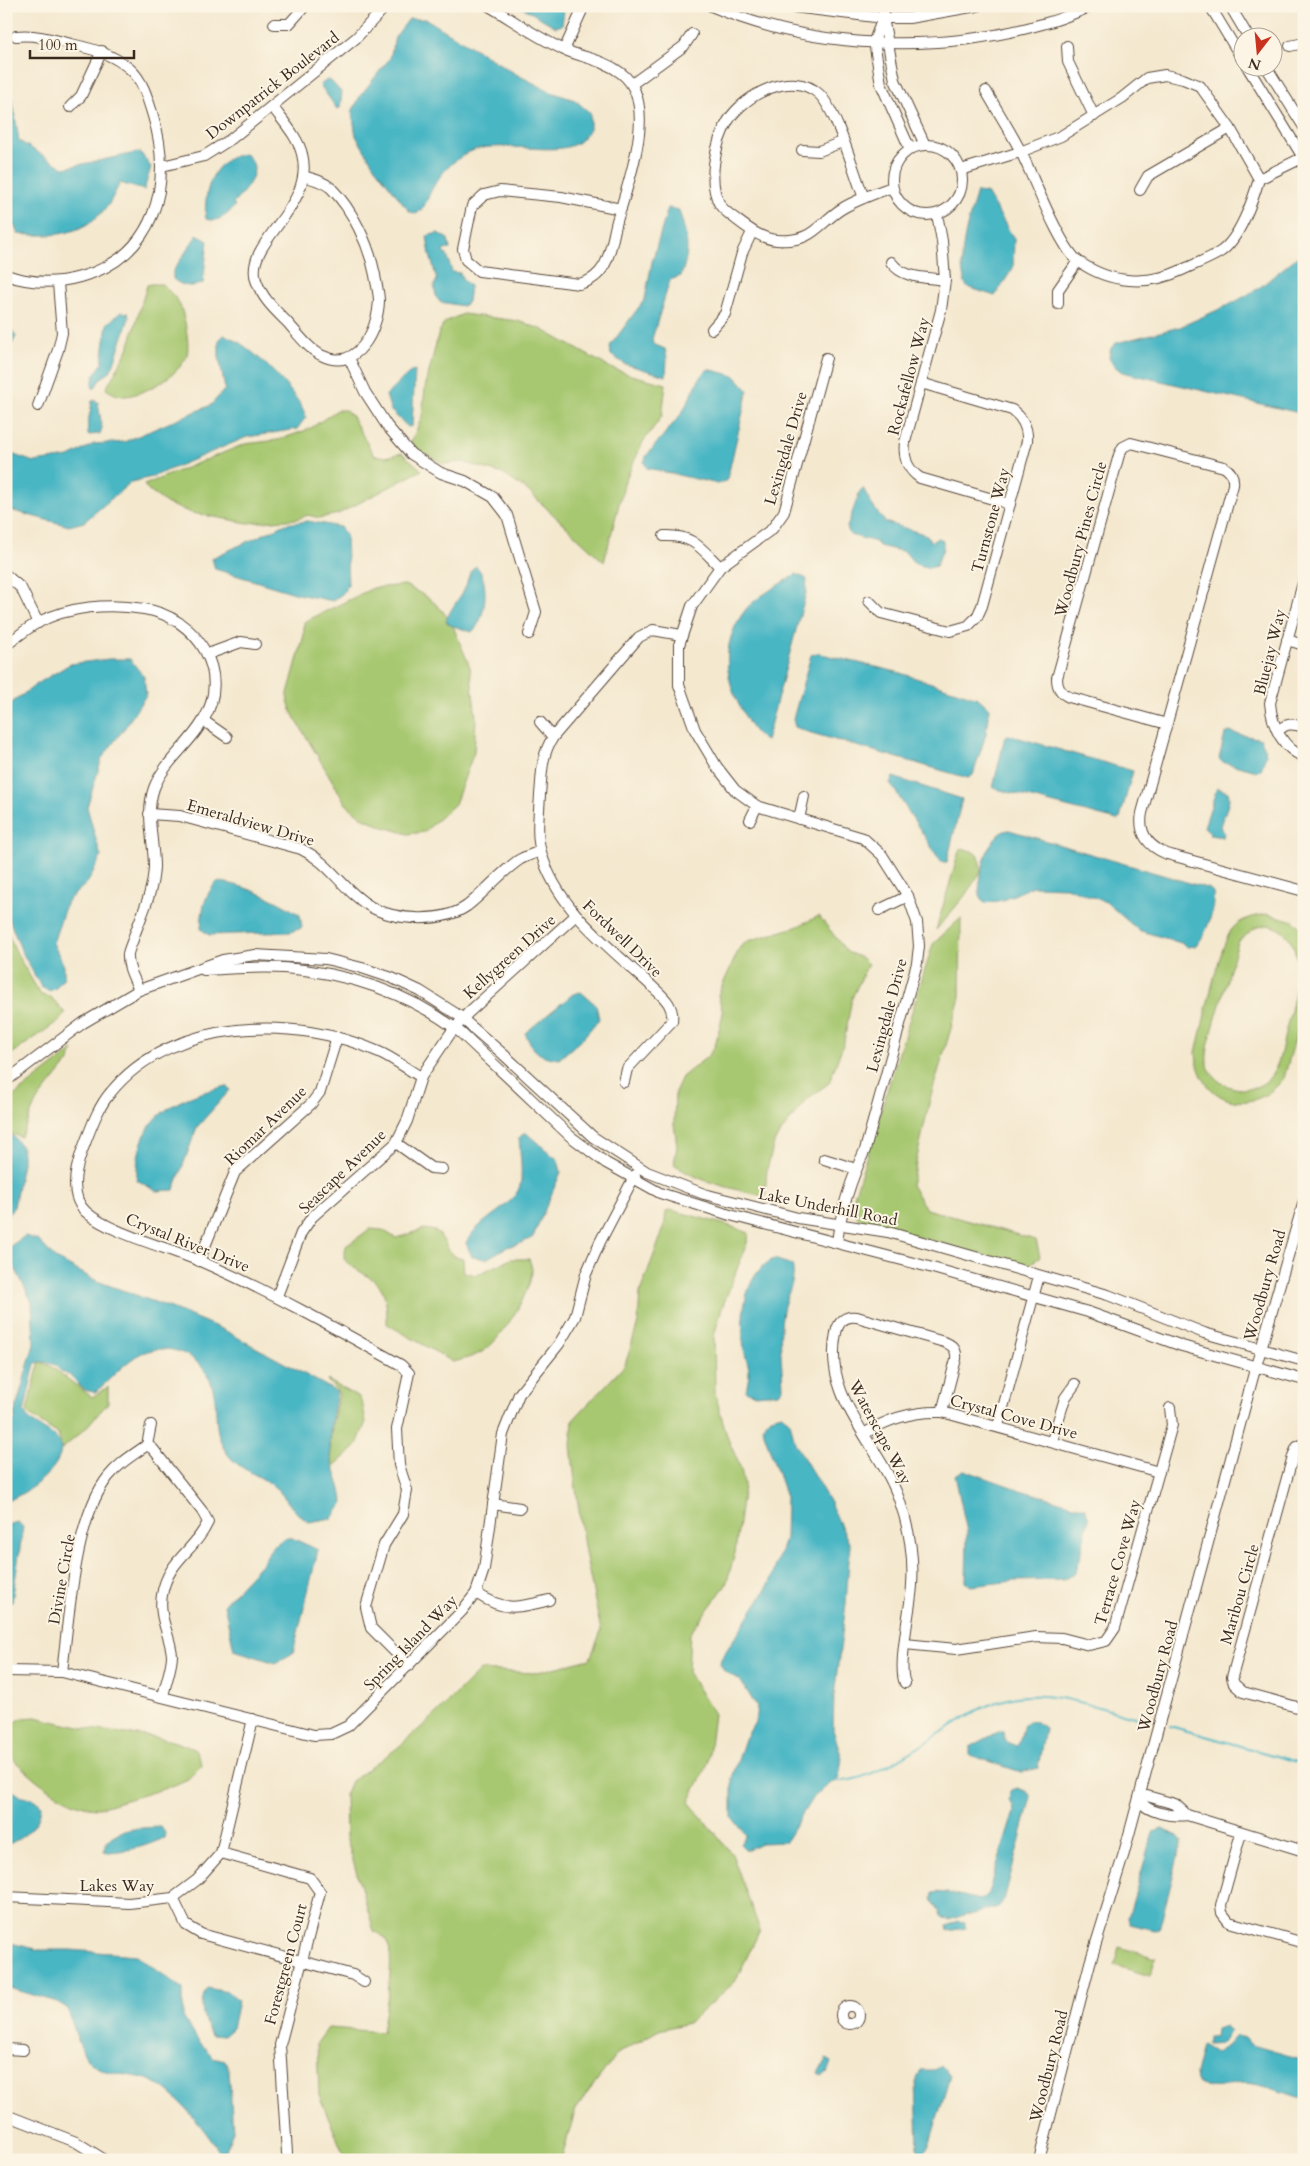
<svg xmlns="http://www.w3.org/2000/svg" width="1310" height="2166" viewBox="0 0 1310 2166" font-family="Cardo,serif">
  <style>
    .green { fill: #a7c871; stroke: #717948; fill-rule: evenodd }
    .water { fill: #48b6c4; stroke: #427071 }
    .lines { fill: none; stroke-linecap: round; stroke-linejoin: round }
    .stream { stroke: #48b6c4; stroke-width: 2 }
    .minor-casing { stroke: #574639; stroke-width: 12 }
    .minor { stroke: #fff; stroke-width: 10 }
    .labels { text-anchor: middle; stroke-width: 4; stroke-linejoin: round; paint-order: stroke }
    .street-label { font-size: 16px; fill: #3b2a1e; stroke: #fcf5e5 }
  </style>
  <rect width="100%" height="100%" fill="#fcf5e5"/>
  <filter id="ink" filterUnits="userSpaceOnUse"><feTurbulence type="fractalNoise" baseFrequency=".02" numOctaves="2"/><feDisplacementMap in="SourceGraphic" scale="10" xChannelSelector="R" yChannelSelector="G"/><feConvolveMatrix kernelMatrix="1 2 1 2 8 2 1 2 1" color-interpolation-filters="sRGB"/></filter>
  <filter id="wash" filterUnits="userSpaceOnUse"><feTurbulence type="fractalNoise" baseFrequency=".0096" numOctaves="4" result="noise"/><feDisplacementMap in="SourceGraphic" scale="20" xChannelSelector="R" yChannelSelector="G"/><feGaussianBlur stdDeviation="1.12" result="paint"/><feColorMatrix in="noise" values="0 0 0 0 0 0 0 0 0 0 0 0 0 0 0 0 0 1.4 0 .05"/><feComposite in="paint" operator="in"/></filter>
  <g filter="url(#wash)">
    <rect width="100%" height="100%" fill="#f4e8cf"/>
    <g class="green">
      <path d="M152,284H162C169,291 178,299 181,308C185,318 191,349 186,358C177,376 144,395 125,396C118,396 112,393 106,389L128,349L147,285Z"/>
      <path d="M463,314L518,321L541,329L611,368L631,375L666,384L662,416L643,442L625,481L604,562L527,490L503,474L463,462L444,464L418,450L411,442L422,417L425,388L439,332L445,322Z"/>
      <path d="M337,410H345L351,415L374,455L386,457L402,453L422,470L338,514L319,518L308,515L297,519L248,523L192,513L168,504L149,491L144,485L245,444L278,440L301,432L311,428Z"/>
      <path d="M405,585L429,598L442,610L453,626L470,667L476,718L474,752L455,804L424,832L408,834L381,826L360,816L346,804L292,713L287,697L304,635V622L373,588Z"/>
      <path d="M960,848L972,851L979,856L981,872L963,898L936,930Z"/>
      <path d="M1268,914L1294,921L1304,931V1007L1284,1078C1253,1119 1199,1104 1196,1052C1202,1029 1220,941 1233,928C1242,918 1256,916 1268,914ZM1267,925C1310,933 1297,990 1287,1025C1283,1040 1281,1061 1273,1073C1258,1099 1213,1092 1207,1062C1206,1057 1208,1051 1208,1046L1238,942L1255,928Z"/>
      <path d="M819,916L847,952L862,958L868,964L852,998L844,1042L829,1083L806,1100L775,1140L767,1169L765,1197C738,1189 695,1182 674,1164L677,1146L674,1124L675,1092L682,1077L708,1056L715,1046L723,1013L718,995L740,947L748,941L796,927Z"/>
      <path d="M961,918L960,998L930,1099L911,1185L926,1209L1036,1240L1040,1257L1025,1267L860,1221L851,1206L933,944Z"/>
      <path d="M6,930L19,958L41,995L51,997L65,1013L60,1020L6,1058Z"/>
      <path d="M73,1050L70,1060L36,1102L21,1137L6,1132V1102Z"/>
      <path d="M671,1210L727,1225L749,1233L747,1243L722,1308L714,1336L715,1393L727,1436L741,1469L744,1485L735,1553L726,1585L690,1633L688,1672L714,1714L708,1763L689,1802L732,1854L760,1930L735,1982L688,2023L659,2030L617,2054L576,2108L561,2160H346L319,2095L317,2043L328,2028L382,2032C385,2013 395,1960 388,1944C385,1937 381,1934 374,1931L346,1837L345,1795L351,1781L396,1749L432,1718L480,1670L534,1673L590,1659L601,1631L584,1547L575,1481L571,1445L573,1420L625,1365L638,1323L640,1292L664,1228L666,1212Z"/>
      <path d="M370,1229L382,1230L396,1238L424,1229L435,1231L440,1235L452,1255L463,1259L464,1272L476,1275L511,1259H529C530,1262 532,1267 532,1270C532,1291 502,1338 485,1350C475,1357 464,1359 453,1362L387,1324C387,1314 387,1302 383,1292C378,1277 354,1272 344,1259L346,1246Z"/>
      <path d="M43,1363L49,1365L92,1397L108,1387V1403L83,1431L62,1449L58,1434L28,1414L27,1410L39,1364Z"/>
      <path d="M327,1380L359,1397L363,1406L366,1422L356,1447L334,1466C326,1444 334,1416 339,1393Z"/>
      <path d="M36,1717C59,1723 81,1728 104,1731C135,1736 167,1735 195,1750L202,1765L188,1779L170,1787L99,1808C66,1808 28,1775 6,1752V1727L23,1718Z"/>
      <path d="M1119,1947L1156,1958L1150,1976L1114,1965Z"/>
    </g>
    <g class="water">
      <path d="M520,6H557L564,10L562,25L556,27Z"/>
      <path d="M409,19H426L516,74L551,92L575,100L590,113V129C586,134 582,140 577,143C556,157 502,140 474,150C456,157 441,172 432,189C427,198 426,208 416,214L409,211L374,166L356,136L352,112L360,96L390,58L395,37Z"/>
      <path d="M327,80L331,81L342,93L340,108L337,109L320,85Z"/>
      <path d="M6,95L13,102L19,141L64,168L140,152L151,167L144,190L120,183C116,190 112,200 107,207C82,236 54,237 18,234L15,226L6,225Z"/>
      <path d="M245,154C266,169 245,190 233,204L235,206C227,215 219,223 206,219C203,191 213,157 245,154Z"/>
      <path d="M977,192L987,193L1014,239L1013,268L995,296L967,287C954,261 969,219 977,192Z"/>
      <path d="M668,208L679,210C687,239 691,247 681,276L670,280L652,339L653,344L665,349L667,358L666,376L625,364L611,355L610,346L645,299L652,262Z"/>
      <path d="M438,233L448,239L450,249L444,250L443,253L447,255L452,272L460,273L463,280L470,286L468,302L463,306L440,302L436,297L434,285L437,280L430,255L427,236Z"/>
      <path d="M197,235L208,241L203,283C192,288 183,287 173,279V271Z"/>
      <path d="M1304,256V414L1122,372L1113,365L1109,357L1111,348L1116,343L1180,327L1233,303L1259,288L1297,257Z"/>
      <path d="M121,312L128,313L129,318L113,366L109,373L101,378L94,389L92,386L94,375L102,364L107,324Z"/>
      <path d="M6,322L16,336L6,357Z"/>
      <path d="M224,335C246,340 301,395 306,417L297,429L247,437L152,477L131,482L84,522L69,526L6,509V452L34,462L69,457L94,444L124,442L211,405L225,389L219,357V340Z"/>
      <path d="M708,369L735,376L748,390L727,480L718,484L647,468L644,462L647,455L682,413L701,376Z"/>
      <path d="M415,370L412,426L408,427L391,411L386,395C396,387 406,373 415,370Z"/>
      <path d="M94,400L98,402L102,428L100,434L88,435C86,423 91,412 92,401Z"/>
      <path d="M863,488L872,505L885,522L927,535L931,542L938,538L943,540V549L936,566L929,568L915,564L905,552L879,546L876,542L850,535L847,527L860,491Z"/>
      <path d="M308,521L340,527L346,535L348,585L343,593L333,601L298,594L215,569L212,558L286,524Z"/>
      <path d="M476,566C490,579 487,619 472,632L450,625L446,621C450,609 458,601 464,590C469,580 467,573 476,566Z"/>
      <path d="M796,574L807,579L806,593L766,741C755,735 751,727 745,716C724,681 719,644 746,609C754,599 783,582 796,574Z"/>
      <path d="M817,653L897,672L978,698L989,708L986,734L973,775L968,778L808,732L795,727L793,719L811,655Z"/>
      <path d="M109,659H130L144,677L146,695L126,726L102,758L87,807L101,857L88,882L67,901L53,943L64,966V977L55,989L48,991L41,987L21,950L6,911V707L37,684L70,664Z"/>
      <path d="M1229,732L1261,739L1266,754L1261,770L1257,771L1222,762L1219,759L1225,734Z"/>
      <path d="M1009,735L1133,771L1120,818L1117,820L993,788L1005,736Z"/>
      <path d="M893,777L962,799L947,862H941L890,783Z"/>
      <path d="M1217,788L1228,792C1232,803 1222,816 1220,827L1224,832L1223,837L1209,835L1210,832L1204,827Z"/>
      <path d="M1009,830L1210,889L1213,892C1215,908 1207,936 1195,946L1188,947L1181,943L1138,930L1106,902L1066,887L1033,886L1003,900L986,903L981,899L979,892C980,874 987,832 1009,830Z"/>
      <path d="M217,882C242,883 279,901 300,915L302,928L290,932L209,935L201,929C202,910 204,895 217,882Z"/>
      <path d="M581,992L596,1005L599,1019L582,1039L559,1059C538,1056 534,1053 525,1033L573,994Z"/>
      <path d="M227,1086L230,1090L197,1127L174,1190L156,1191L137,1180C135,1117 172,1099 227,1086Z"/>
      <path d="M525,1132L558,1160L561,1172L533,1237L522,1243L507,1247L486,1259L472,1257L466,1243C477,1218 518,1207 521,1181C522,1167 520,1152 519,1138Z"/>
      <path d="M9,1135L13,1136L22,1147V1163L14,1207L6,1216V1136Z"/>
      <path d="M25,1236L38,1240L56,1259L97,1281L174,1309L224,1330L337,1392C334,1409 329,1429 330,1447C330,1467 343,1484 343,1504L332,1518L309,1522C291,1511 291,1504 278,1490C263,1475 238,1471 226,1452C213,1431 218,1414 214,1393C208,1360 175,1340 142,1353C128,1359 108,1381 96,1392C76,1391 80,1381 69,1375C62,1372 60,1372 56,1365L45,1362L35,1363L24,1412C31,1427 51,1429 59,1442C71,1464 22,1497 6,1501V1432L15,1419L14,1415L34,1344L32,1302L8,1254L9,1247Z"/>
      <path d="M774,1259L792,1265C797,1280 786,1295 783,1310C778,1337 782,1361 783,1388L779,1393L755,1395L746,1391C747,1385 749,1378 749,1372C749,1364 745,1356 744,1349C740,1319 743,1273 774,1259Z"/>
      <path d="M782,1414L790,1422L795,1443L829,1501L850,1545L846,1604L834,1695L833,1730L842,1758L839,1777L813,1797L785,1842L761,1843L746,1850L740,1844L746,1835L732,1817V1778L745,1739L755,1722L757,1707L740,1680L725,1672L720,1664L721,1659L770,1583L785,1539L786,1497L762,1427L771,1417Z"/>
      <path d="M964,1470L1020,1490L1085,1508L1089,1518L1076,1572L1063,1580L1013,1581L971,1586L966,1582L967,1532L955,1475Z"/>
      <path d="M18,1522L23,1527L12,1602L6,1606V1525Z"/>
      <path d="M285,1538H292L318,1550L293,1653L276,1663L234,1650L224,1604L263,1562L273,1546Z"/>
      <path d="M1028,1721L1036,1722L1045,1728L1038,1768L1021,1772L970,1755V1747L1000,1731H1004L1005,1741L1016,1746L1019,1743L1024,1724Z"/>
      <path d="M6,1786L22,1797L32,1798L41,1805C40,1825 26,1836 9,1844H6Z"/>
      <path d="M1017,1788L1028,1792L1031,1797L1004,1900L998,1907L970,1915L967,1914L949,1920L942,1917L932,1899L933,1893C942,1890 970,1898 981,1900L988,1893L1014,1812L1013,1806L1009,1801L1010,1791Z"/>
      <path d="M161,1827L165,1833L164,1838C144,1847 129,1851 108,1852L104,1851C105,1827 144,1828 161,1827Z"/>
      <path d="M1161,1829L1178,1836L1182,1842L1159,1929L1155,1930L1130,1924L1128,1918L1153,1832Z"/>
      <path d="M958,1921L965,1922V1928L948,1931L947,1926Z"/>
      <path d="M6,1942L40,1950H70L136,1955L183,1989V2017L199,2042L213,2057L225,2060L229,2070L233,2131L226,2150L219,2151C204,2129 173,2088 147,2079C128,2073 103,2076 89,2061C80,2052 72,2021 67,2008L57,2002L6,1987Z"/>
      <path d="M207,1988L228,1992L238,2001L232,2028L223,2036L211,2035C203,2021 198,2002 207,1988Z"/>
      <path d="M1225,2026L1230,2032L1223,2043L1207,2044V2036L1215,2037L1216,2029Z"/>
      <path d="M1236,2036L1246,2038L1252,2045L1304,2060V2099C1286,2094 1265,2085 1246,2083C1226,2082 1217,2095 1196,2081L1195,2074L1202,2045L1215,2053L1227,2046Z"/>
      <path d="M826,2059L831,2062L827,2073L822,2076L818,2073Z"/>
      <path d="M942,2066L950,2076L929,2146L923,2154L918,2152L916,2078L920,2070H933Z"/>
    </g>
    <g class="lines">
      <g class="stream">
        <path d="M1170,1726L1304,1764"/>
        <path d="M835,1780C871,1788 943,1728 976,1711C985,1706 997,1702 1008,1699C1049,1688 1098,1708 1138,1718"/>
      </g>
    </g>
  </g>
  <g filter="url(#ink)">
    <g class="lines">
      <g class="minor-casing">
        <g id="minor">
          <path d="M489,6C513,20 539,39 565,50C584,58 604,60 621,73C660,102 628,183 617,221C610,247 610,277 579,284L479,271L466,260L463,249L472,206L484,195L500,191L561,197L621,209"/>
          <path d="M711,6C813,50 939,54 1046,23C1062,19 1077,12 1092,6"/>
          <path d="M785,6L883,18H909L977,6"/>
          <path d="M884,6L883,18L895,80L925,145"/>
          <path d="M1210,6L1242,59"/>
          <path d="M1230,6L1249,38"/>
          <path d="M883,18L874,41L881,84L910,149"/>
          <path d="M274,24H289L305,6"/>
          <path d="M1067,46L1068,62L1094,116"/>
          <path d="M1290,46L1304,43"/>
          <path d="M564,50L584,6"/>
          <path d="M1248,68L1304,159"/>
          <path d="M1267,68L1304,127"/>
          <path d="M632,84L684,46L692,34"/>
          <path d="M986,91C998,112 1011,132 1022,154C1033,177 1060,247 1078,261C1110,284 1148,286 1182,270C1195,264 1209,259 1220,252C1239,240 1253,200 1259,179L1304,157"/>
          <path d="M272,106C282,120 298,137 302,154C316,208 244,241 256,280C262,298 274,309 287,322C297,333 309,350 323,356C357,372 378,330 379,301C379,293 376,283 375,275C369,245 353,210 331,188C323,181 313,179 303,176"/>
          <path d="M70,107L81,96L102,51"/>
          <circle cx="927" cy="180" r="35"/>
          <path d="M802,150L819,151L842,142"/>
          <path d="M162,166L204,156L231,139L356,38L386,6"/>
          <path d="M961,170L1020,152L1061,136L1122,98L1147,78L1165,75L1183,79L1200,86L1230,128L1259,179"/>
          <path d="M1140,190L1148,176L1230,128"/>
          <path d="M864,198C854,173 837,111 819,94C792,69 744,95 728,121C715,143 707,182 720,205C724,211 732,216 737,220C749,229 762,239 777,240C814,243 818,223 843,208C858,199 876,193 892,187"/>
          <path d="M937,214L942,241L945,280L941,310L905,442C903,458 907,469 920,478L1010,504"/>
          <path d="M891,262C903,279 926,277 945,280"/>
          <path d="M6,275C32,284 55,284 80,277C155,257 174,184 153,116C148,100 143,80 130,69C113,54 93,49 71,44C52,39 35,34 16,36"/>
          <path d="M1058,304V290L1078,261"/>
          <path d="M712,329L725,314L742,253L752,232"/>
          <path d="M349,358L365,392L387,426L411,454L441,473L465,481L493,497L507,515L536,612L529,634"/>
          <path d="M826,358L784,512L772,529L720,567L692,606L679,645V685L695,730L717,767L735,790L757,806L863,838L882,855L908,896L917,922L919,946L917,963L865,1150C851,1179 841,1211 837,1242"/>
          <path d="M38,406L58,350L62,333L58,283"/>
          <path d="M664,536C693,535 700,547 720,567"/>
          <path d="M6,575L21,588L38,623"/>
          <path d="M1304,579L1270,703C1272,726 1282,748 1304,757"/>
          <path d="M869,601L881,613L950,631L968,626L977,617L982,606L1027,441C1028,428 1023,418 1012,410L921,383"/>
          <path d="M1287,640L1304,645"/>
          <path d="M6,645C16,638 26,629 37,623C69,606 109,603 144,609C196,617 233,672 203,721C189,745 164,762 154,788C145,813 154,841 154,867C153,892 142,914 134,936C133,941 129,948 128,954C127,967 134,978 139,990"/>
          <path d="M208,654L241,642L255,644"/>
          <path d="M204,721L227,737"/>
          <path d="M540,722L553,737"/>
          <path d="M1167,724L1069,697C1060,693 1057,687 1057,678L1119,455L1123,447L1131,443L1224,467C1231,471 1234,477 1233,485L1142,813C1138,834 1149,847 1167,854L1304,891"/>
          <path d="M1278,732C1285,722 1293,724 1304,727"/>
          <path d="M149,814L180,816L301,849C331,863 342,890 371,907C396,921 443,923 467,906C485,892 500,873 519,860C525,856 534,854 540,851"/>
          <path d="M799,819L804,796"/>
          <path d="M750,820L757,806"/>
          <path d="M879,910L908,896"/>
          <path d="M204,970C230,969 258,966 284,968C346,972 412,994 461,1033L570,1136L606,1163L660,1193L730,1215L929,1267L1088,1312L1182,1346L1304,1380"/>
          <path d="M6,1081L83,1023L139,990L223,960L255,955L326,959L362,968L392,978L420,991L458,1015L503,1054L593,1137L647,1172L704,1194L798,1218L888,1232L1108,1295L1204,1333L1304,1361"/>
          <path d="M624,1082L627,1069L672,1021C674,1007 666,999 656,990C614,950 557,911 541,852C536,835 539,813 540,795C542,773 541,756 553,737L639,637L653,630L681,635"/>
          <path d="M396,1143L431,1168L442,1169"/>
          <path d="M824,1159L856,1169"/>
          <path d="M199,1261L235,1172L311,1104L320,1092L337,1037"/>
          <path d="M277,1296L301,1233L312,1217L396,1143L407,1121L421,1077L450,1034L468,1013L575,916"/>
          <path d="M998,1426L1039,1276"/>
          <path d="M864,1434C888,1418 913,1411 942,1412L1159,1472"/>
          <path d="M1052,1441L1065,1398L1075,1384"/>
          <path d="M1304,1443L1297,1447L1293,1456L1232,1677L1234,1684L1243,1692L1304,1709"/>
          <path d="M147,1445L151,1425"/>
          <path d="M493,1504L520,1508"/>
          <path d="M476,1593C504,1612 518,1608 549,1600"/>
          <path d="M905,1644L956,1649L1036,1637L1062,1638L1089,1645L1106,1641L1115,1628L1172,1425L1170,1408"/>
          <path d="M409,1666L371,1628L366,1607L384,1545L403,1514L407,1490L399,1465L397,1429L409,1373L401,1365C335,1328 269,1291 200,1261C169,1248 109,1233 86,1212C69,1196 75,1170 82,1151C90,1131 97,1108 111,1092C172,1017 297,1015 379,1052C393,1058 407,1069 421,1077"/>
          <path d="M6,1671L62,1672L314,1735L331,1734L348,1726L462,1611L476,1593L484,1569L503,1434L519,1394L559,1344L575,1317L586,1274L600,1242L635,1175"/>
          <path d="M62,1672C69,1618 74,1520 108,1477C119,1463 133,1455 147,1445L153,1449L202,1511L208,1522C195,1551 168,1559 162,1595C158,1618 170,1634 172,1655C172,1668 165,1684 163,1697"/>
          <path d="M905,1683C897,1667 911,1607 912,1585C914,1556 909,1527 899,1499C879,1443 822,1398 836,1333C838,1322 845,1315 857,1317L944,1342C953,1345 957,1350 956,1359L942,1412"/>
          <path d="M1187,1815L1175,1804L1147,1796L1139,1800C1148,1813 1172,1817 1187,1815L1304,1851"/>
          <path d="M1241,1833L1221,1905L1222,1913L1229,1922L1304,1943"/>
          <path d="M221,1853L310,1878L320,1892L280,2045L287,2153"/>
          <path d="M6,1897L129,1903L173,1898L197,1880L221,1853L253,1719"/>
          <path d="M173,1898L186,1925L201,1934L353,1975L364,1982"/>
          <circle cx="850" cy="2015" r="9"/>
          <path d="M6,2049L23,2050"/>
          <path d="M6,2115L76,2142L105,2160"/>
          <path d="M1039,2160L1090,1963L1124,1853L1254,1373L1304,1201"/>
        </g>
      </g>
      <use href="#minor" class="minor"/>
    </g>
  </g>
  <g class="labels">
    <g class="street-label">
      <text transform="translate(272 85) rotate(-38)" y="6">Downpatrick Boulevard</text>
      <text transform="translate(908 376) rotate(-75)" y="6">Rockafellow Way</text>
      <text transform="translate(785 448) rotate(-74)" y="6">Lexingdale Drive</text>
      <text transform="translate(990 520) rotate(-75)" y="6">Turnstone Way</text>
      <text transform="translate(1080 539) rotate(-75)" y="6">Woodbury Pines Circle</text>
      <text transform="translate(1269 652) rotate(-76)" y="6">Bluejay Way</text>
      <text transform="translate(251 822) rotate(16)" y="6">Emeraldview Drive</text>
      <text transform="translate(623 938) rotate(44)" y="6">Fordwell Drive</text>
      <text transform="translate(509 956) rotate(-42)" y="6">Kellygreen Drive</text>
      <text transform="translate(886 1015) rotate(-75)" y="6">Lexingdale Drive</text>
      <text transform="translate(265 1125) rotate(-44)" y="6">Riomar Avenue</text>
      <text transform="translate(342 1171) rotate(-44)" y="6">Seascape Avenue</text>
      <text transform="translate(828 1206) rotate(11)" y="6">Lake Underhill Road</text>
      <text transform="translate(188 1242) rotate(22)" y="6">Crystal River Drive</text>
      <text transform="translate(1264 1285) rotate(-74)" y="6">Woodbury Road</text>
      <text transform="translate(1014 1416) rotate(15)" y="6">Crystal Cove Drive</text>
      <text transform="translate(881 1432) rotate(62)" y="6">Waterscape Way</text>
      <text transform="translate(1117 1562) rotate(-74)" y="6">Terrace Cove Way</text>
      <text transform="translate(61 1579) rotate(-80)" y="6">Divine Circle</text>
      <text transform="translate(1239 1594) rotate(-74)" y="6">Maribou Circle</text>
      <text transform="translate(410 1642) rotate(-46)" y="6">Spring Island Way</text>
      <text transform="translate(1157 1676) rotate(-75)" y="6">Woodbury Road</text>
      <text x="117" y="1891">Lakes Way</text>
      <text transform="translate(285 1964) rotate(-75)" y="6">Forestgreen Court</text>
      <text transform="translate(1048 2066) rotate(-76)" y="6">Woodbury Road</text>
    </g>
  </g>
  <rect width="1310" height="2166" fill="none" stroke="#fcf5e5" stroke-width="25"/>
  <g transform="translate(1258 52) rotate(196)"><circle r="24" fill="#fcf5e5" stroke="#afa495"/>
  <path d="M0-4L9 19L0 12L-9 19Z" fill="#c8321e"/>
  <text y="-8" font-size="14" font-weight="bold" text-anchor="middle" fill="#3b2a1e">N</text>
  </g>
  <path d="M30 50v8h104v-8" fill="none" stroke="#3b2a1e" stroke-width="2.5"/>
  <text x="38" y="50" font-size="15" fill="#3b2a1e" stroke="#fcf5e5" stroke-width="4" paint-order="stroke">100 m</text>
</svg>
